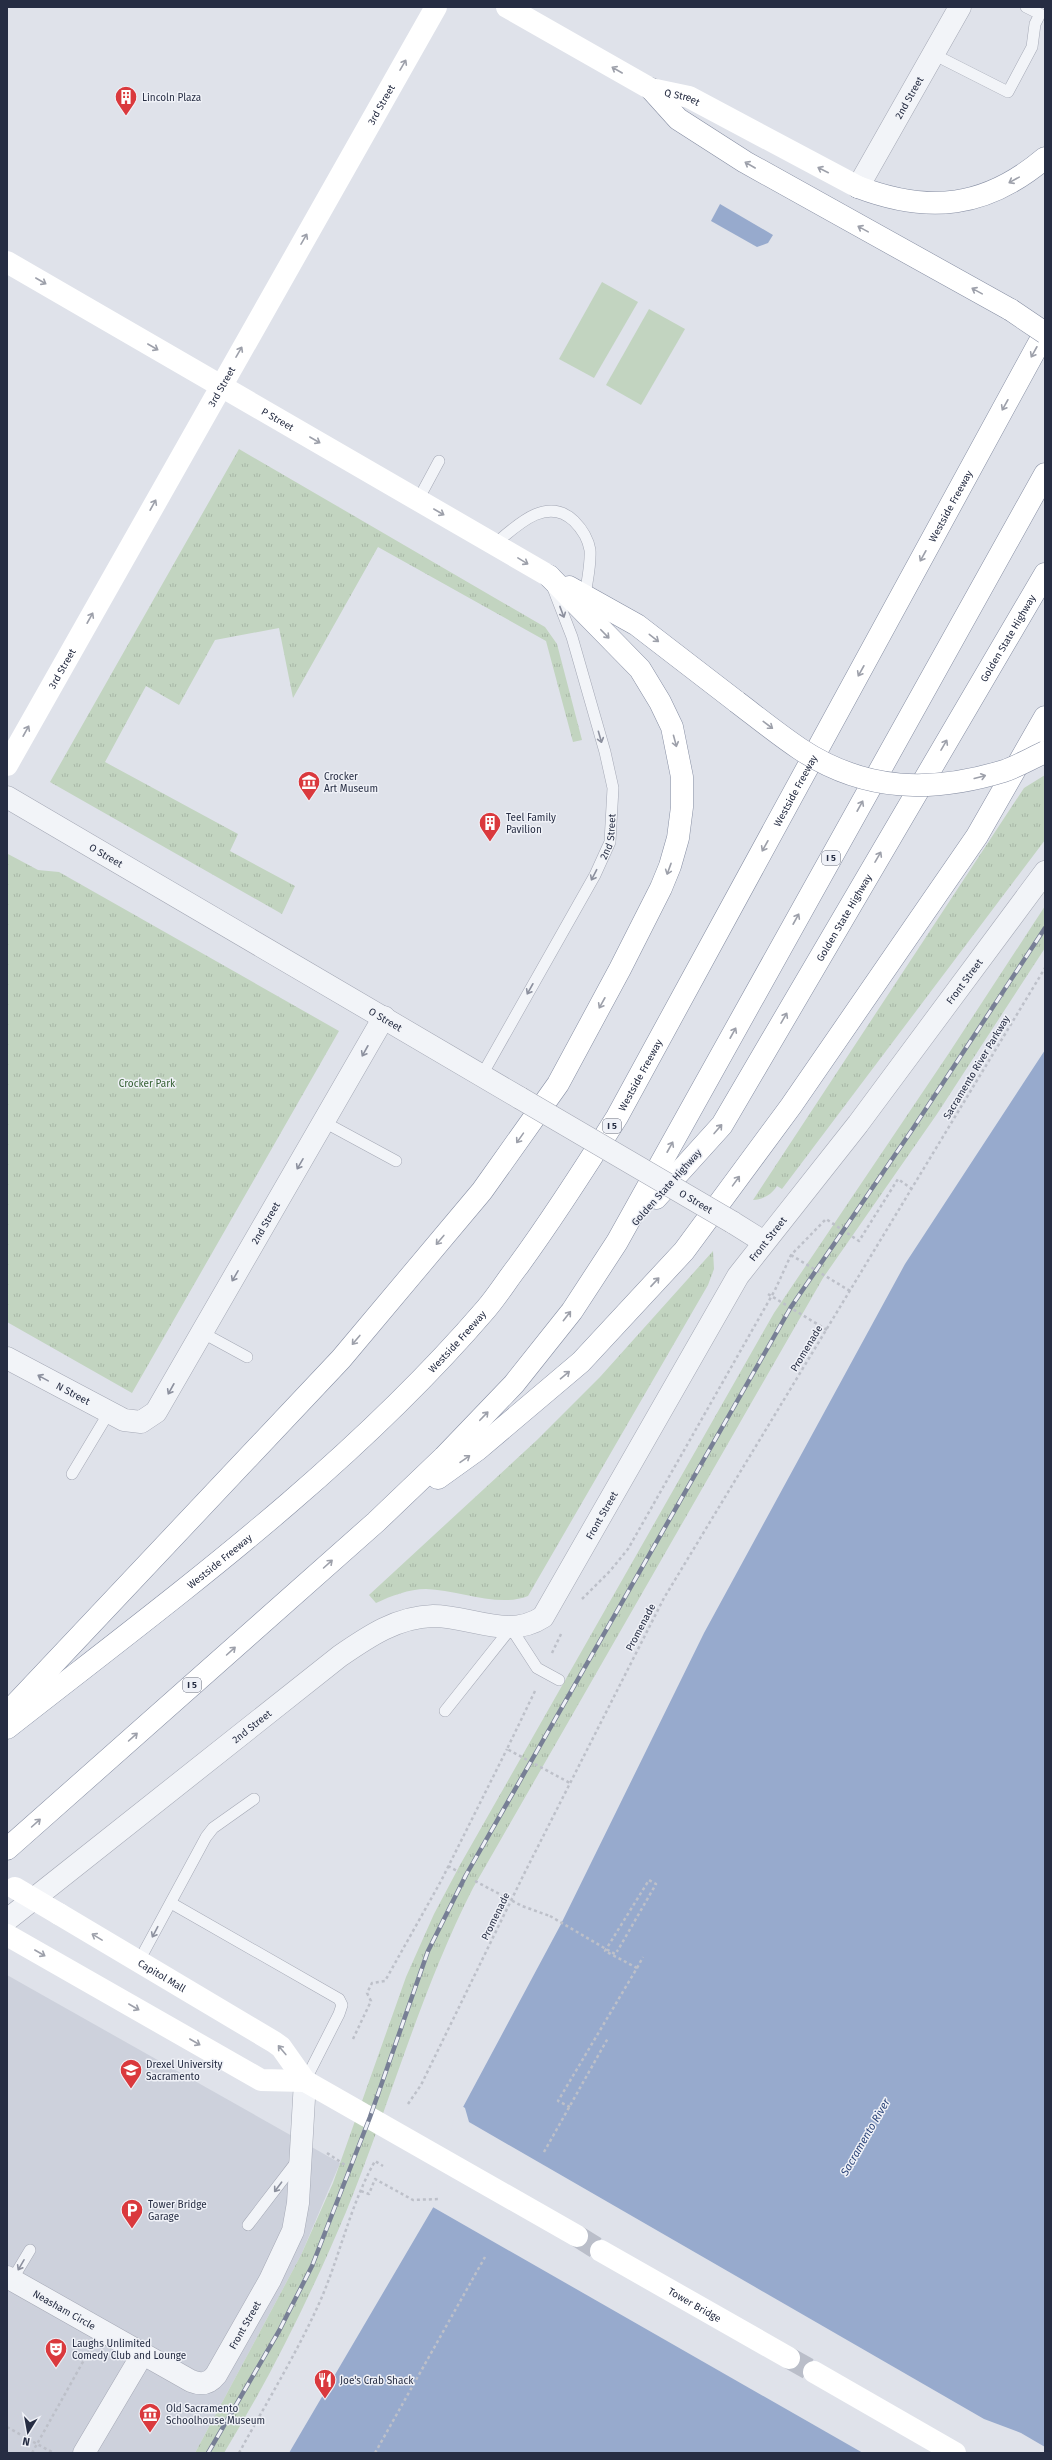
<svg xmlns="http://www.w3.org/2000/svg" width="1052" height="2460" viewBox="0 0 1052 2460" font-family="'Fira Sans',sans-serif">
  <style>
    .built { fill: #cdd1dc }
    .grass { fill: url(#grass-tufts) }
    .pitch { fill: #c2d4c0 }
    .water { fill: #97aacd }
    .pier { fill: #dfe2ea }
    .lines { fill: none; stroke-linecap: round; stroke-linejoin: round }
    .secondary-tunnel { stroke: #babec9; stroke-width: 22; stroke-dasharray: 22 11; stroke-linecap: butt }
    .lane-casing { stroke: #a4a8b5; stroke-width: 12 }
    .street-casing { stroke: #a4a8b5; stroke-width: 23 }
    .highway-casing { stroke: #858da2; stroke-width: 23 }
    .path { stroke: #bdc0c9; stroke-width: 2.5; stroke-dasharray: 3 3; stroke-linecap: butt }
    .lane { stroke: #f2f4f8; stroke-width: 11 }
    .street { stroke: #f2f4f8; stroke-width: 22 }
    .secondary { stroke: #fff; stroke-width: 22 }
    .highway { stroke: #fff; stroke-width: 22 }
    .rail-casing { stroke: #777f95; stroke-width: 4.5 }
    .rail { stroke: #eff1f7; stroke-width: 3; stroke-dasharray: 9; stroke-linecap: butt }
    .street-bridge-casing { stroke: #a4a8b5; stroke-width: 23; stroke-linecap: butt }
    .highway-bridge-casing { stroke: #858da2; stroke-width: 23; stroke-linecap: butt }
    .path-bridge { stroke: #bdc0c9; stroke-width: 2.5; stroke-dasharray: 3 3; stroke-linecap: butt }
    .street-bridge { stroke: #f2f4f8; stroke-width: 22 }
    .secondary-bridge { stroke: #fff; stroke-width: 22 }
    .highway-bridge { stroke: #fff; stroke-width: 22 }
    .oneway { stroke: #9da0aa }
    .oneway2 { stroke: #8c909e }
    .labels { text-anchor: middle; stroke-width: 3; stroke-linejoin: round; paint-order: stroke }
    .shield { fill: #eff1f7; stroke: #626879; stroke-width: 1 }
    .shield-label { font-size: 9px; font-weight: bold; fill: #262d43 }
    .poi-label { font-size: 10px; fill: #262d43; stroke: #eff1f7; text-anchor: start }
    .street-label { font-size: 10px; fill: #262d43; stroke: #eff1f7 }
    .park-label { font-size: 10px; fill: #356033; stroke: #eff1f7 }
    .water-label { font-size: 11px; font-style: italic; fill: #2d467a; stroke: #eff1f7 }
  </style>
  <defs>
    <pattern id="grass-tufts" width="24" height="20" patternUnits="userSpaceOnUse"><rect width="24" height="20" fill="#c2d4c0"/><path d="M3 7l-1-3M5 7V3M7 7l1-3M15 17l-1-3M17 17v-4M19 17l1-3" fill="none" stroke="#a7b6a6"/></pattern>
  </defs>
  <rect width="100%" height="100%" fill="#dfe2ea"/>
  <path class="built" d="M7,1975L340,2163L301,2255L195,2453H7Z"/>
  <g class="grass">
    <path d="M239,449L545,627L557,644L582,740L573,742L546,641L378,547L293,698L279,628L215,640L179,705L146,686L105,762L238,834L230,851L295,886L282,914L50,782Z"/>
    <path d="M1045,775V840L782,1189L777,1186C771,1195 764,1199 753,1200L1024,788Z"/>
    <path d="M8,854L38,870L59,872L339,1031L132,1393L7,1322Z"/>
    <path d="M1045,906V948L937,1114L823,1278L473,1888C420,1992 390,2104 346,2212C311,2295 271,2376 224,2453H195L301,2255L333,2183L406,1977L434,1914L460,1865L774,1313L949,1053Z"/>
    <path d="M713,1251L714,1269L708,1285L528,1596C499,1608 458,1590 426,1589C409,1589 391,1596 376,1603L369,1595L537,1440L600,1377Z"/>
  </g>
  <g class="pitch">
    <path d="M602,282L638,302L594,378L559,359Z"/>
    <path d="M649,309L685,329L641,405L606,385Z"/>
  </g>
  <g class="water">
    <path d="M720,204L773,235L768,243L757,247L711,221Z"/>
    <path d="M1045,1050V2453H289L434,2206L455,2122L560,1926L704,1633L905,1264Z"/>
  </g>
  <path class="pier" d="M462,2106L465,2108L469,2122L984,2419L1021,2433L1045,2447V2453H863L431,2206L453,2122Z"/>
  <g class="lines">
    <g class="secondary-tunnel">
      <path d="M577,2236L601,2251"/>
      <path d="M789,2358L814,2372"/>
    </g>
    <g class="lane-casing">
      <g id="lane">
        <path d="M935,55L1008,92L1032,47L1035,24L1040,14L1026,7"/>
        <path d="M418,500L439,461"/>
        <path d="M495,544C516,526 547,495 574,521C582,529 588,538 590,550C591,565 587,581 585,596"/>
        <path id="s1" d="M482,1075L595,875L610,842L613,788L605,752L572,637L553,588"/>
        <path d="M324,1122L396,1161"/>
        <path d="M203,1333L247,1357"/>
        <path d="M72,1474L108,1414"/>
        <path d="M445,1711L511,1628L537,1668L559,1680"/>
        <path d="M171,1903L339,1999L342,2005L339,2014L305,2081"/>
        <path d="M139,1961L206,1837L213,1828L254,1799"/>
        <path d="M248,2225L297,2161"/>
        <path d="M12,2280L30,2250"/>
      </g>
    </g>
    <g class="street-casing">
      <g id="street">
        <path id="s2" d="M858,187L960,7"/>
        <path id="s3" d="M7,797L520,1098"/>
        <path d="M732,1222L764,1242"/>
        <path id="s4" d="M7,1358L124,1420L141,1422L156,1412L384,1017"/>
        <path id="s5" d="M7,1920L340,1656C369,1636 397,1617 433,1616C471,1616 508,1640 543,1617L738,1276L858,1124L1045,872"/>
        <path id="s6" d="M7,2277L191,2381C201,2385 209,2384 216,2375L270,2280L293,2231L298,2203L305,2081"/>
        <path d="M84,2453L142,2355"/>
      </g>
    </g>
    <g class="highway-casing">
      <g id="highway">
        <path d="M651,89L678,119L745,162L1011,310"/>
        <path d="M858,187C929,214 986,208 1045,158"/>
        <path d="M569,587L637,625L737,702"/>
        <path id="s12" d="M656,1198L722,1125L1045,574"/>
        <path d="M438,1478L477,1450L581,1362L684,1251L791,1106L977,836L1045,717"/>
        <path d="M7,1713L341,1359L482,1191L558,1084L620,969L661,888L670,866L678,838L682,807V777L672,727L660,702L640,669L549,576"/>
        <path id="s13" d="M7,1728C174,1597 347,1471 486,1309C498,1295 507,1280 518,1266C553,1218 585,1168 617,1117L1045,332"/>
        <path d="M7,1849L376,1522L444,1457L514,1384L572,1311L617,1242L1045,474"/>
      </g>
    </g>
    <g class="path">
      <path d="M791,1255L850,1291"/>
      <path d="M768,1294L827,1330"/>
      <path d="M582,1599L610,1571L628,1549L775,1290L791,1255L826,1219L859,1241L898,1179L912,1189"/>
      <path d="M552,1653L562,1632"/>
      <path d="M535,1691L507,1749L570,1783"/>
      <path d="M448,1866L459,1872"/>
      <path d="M475,1881L522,1906L550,1916"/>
      <path d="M637,1968L643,1957"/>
      <path d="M353,2039L371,2001L367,1993L372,1983L385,1981L441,1881L507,1749"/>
      <path d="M408,2104L421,2085L524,1874L664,1598L1045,968"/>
      <path d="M570,2107L558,2101L637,1968L605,1951L649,1880L656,1884L618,1950"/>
      <path d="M544,2152L608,2038"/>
      <path d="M327,2153L345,2165"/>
      <path d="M361,2191L369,2194L375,2179L413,2200L439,2199"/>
      <path d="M7,2427L37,2444L89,2351"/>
      <path d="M32,2453L37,2444L52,2452"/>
      <path d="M239,2453C265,2405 294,2358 317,2308C339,2261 349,2207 375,2161L383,2166"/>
      <path d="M375,2453L485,2257"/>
    </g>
    <use href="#lane" class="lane"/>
    <use href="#street" class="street"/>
    <g class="secondary">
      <path id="s7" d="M507,7L651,89L689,97L858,187"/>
      <path id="s8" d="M7,262L549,576"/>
      <path id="s9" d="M7,765L436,7"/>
      <path id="s10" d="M59,1914L274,2042L281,2047L305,2081L577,2236"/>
      <path d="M7,1935L261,2080L305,2081"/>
      <path id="s11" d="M601,2251L789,2358"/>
      <path d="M814,2372L955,2453"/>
    </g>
    <use href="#highway" class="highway"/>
    <g class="rail-casing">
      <path id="rail" d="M208,2453L279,2331L312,2266L370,2117L428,1951L466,1875L791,1307L912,1130L1045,928"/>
    </g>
    <use href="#rail" class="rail"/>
    <g class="street-bridge-casing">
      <g id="street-bridge">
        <path id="s14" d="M520,1098L732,1222"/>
      </g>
    </g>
    <g class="highway-bridge-casing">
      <g id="highway-bridge">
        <path d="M1011,310L1045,333"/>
        <path d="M737,702C758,718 779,735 800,749C865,792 932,793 1004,771C1018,766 1032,758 1045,752"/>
      </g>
    </g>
    <path class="path-bridge" d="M550,1916L606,1949L615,1954L618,1950"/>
    <use href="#street-bridge" class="street-bridge"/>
    <path class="secondary-bridge" d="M15,1888L59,1914"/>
    <use href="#highway-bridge" class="highway-bridge"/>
  </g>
  <defs><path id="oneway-shaft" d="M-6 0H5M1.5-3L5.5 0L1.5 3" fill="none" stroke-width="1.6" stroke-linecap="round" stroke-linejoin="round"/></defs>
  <g class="oneway">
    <use href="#oneway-shaft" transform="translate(403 65) rotate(-60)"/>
    <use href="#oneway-shaft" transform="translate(617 70) rotate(-150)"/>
    <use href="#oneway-shaft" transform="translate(750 165) rotate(-150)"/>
    <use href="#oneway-shaft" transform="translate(823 170) rotate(-153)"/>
    <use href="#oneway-shaft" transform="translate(1014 180) rotate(151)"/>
    <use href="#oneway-shaft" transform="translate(863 229) rotate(-151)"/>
    <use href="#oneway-shaft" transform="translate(304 239) rotate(-60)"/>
    <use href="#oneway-shaft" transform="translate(41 281) rotate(30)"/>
    <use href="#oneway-shaft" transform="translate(977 291) rotate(-151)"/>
    <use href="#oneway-shaft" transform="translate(153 347) rotate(30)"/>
    <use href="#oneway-shaft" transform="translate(239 352) rotate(-60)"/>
    <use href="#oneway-shaft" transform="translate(1034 352) rotate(119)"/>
    <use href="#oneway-shaft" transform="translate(1005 405) rotate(119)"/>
    <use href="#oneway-shaft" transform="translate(315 440) rotate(30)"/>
    <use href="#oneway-shaft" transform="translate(153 505) rotate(-61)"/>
    <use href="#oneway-shaft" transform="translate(439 512) rotate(30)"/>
    <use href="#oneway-shaft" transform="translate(923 556) rotate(119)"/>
    <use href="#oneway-shaft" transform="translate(523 561) rotate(31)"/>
    <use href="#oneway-shaft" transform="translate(90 618) rotate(-61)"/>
    <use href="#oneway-shaft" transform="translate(605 634) rotate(46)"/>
    <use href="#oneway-shaft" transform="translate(654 638) rotate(38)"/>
    <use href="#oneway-shaft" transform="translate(861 671) rotate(119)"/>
    <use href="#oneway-shaft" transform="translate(768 725) rotate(37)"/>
    <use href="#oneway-shaft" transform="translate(26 731) rotate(-61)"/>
    <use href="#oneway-shaft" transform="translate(675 741) rotate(75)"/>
    <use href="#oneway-shaft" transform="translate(944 745) rotate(-60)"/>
    <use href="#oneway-shaft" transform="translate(980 777) rotate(-15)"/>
    <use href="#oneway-shaft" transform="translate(860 806) rotate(-61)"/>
    <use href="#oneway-shaft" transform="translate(765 846) rotate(119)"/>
    <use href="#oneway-shaft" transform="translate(878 857) rotate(-60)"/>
    <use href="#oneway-shaft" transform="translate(669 869) rotate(110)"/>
    <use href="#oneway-shaft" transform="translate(796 919) rotate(-61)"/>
    <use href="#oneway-shaft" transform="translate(602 1003) rotate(119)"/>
    <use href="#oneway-shaft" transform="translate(784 1018) rotate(-60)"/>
    <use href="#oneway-shaft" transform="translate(733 1033) rotate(-61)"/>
    <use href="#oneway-shaft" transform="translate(718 1129) rotate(-49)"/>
    <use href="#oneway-shaft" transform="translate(520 1138) rotate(125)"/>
    <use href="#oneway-shaft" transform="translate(670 1147) rotate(-61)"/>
    <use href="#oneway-shaft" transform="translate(736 1181) rotate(-54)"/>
    <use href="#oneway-shaft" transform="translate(440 1240) rotate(130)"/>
    <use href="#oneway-shaft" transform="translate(655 1282) rotate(-47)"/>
    <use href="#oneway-shaft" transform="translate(567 1316) rotate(-52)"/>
    <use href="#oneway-shaft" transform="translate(356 1340) rotate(130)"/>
    <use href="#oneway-shaft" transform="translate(565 1375) rotate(-40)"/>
    <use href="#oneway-shaft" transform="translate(484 1416) rotate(-46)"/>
    <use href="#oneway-shaft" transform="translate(465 1459) rotate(-35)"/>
    <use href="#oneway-shaft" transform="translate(328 1564) rotate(-42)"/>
    <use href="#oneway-shaft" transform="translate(231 1651) rotate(-42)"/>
    <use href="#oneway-shaft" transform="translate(133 1737) rotate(-42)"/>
    <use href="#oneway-shaft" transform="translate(36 1823) rotate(-42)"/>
    <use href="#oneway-shaft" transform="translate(97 1937) rotate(-149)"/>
    <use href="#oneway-shaft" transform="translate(40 1953) rotate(30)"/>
    <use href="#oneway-shaft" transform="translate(134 2007) rotate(30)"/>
    <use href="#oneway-shaft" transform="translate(195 2042) rotate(30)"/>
    <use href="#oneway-shaft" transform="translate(282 2050) rotate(-130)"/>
  </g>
  <g class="oneway2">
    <use href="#oneway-shaft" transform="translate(562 612) rotate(69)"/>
    <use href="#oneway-shaft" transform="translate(600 737) rotate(74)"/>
    <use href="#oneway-shaft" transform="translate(594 875) rotate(117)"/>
    <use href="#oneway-shaft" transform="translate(530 989) rotate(119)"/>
    <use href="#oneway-shaft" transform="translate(365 1051) rotate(119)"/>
    <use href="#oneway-shaft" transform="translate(300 1164) rotate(120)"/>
    <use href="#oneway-shaft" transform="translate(235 1276) rotate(120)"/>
    <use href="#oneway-shaft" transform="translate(43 1378) rotate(-151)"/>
    <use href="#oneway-shaft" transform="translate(171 1389) rotate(119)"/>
    <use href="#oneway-shaft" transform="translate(155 1932) rotate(118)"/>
    <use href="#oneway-shaft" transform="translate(278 2187) rotate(127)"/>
    <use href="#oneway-shaft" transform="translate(21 2265) rotate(120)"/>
  </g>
  <defs>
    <g id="building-pin" transform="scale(1.15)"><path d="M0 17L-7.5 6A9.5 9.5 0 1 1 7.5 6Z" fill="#da393d" stroke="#eff1f7"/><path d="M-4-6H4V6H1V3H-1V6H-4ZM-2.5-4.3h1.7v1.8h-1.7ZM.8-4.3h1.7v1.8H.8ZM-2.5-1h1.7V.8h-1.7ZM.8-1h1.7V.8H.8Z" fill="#fff"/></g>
    <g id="museum-pin" transform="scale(1.15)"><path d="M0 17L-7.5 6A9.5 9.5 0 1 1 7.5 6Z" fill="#da393d" stroke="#eff1f7"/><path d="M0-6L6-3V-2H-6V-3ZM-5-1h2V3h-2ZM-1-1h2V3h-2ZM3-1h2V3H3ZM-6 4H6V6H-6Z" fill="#fff"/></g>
    <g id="university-pin" transform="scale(1.15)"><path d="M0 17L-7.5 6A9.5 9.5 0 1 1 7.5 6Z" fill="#da393d" stroke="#eff1f7"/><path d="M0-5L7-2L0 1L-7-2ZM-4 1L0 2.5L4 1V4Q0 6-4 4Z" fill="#fff"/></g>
    <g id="parking-pin" transform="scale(1.15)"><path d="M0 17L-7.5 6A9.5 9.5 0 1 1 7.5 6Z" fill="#da393d" stroke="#eff1f7"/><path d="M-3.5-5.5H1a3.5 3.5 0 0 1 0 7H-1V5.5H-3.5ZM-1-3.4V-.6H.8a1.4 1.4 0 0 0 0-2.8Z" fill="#fff"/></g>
    <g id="theatre-pin" transform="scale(1.15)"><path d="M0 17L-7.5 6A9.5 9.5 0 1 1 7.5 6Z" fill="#da393d" stroke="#eff1f7"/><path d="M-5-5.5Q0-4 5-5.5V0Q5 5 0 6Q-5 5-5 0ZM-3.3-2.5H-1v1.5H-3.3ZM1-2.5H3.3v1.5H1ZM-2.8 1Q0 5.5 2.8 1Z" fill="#fff"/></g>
    <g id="restaurant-pin" transform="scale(1.15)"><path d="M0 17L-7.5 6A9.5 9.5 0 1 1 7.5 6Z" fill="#da393d" stroke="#eff1f7"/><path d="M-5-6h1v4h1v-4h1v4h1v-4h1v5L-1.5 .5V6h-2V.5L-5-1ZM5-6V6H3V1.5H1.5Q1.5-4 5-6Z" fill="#fff"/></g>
  </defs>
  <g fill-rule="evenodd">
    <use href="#building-pin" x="126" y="97"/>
    <use href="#museum-pin" x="309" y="782"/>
    <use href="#building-pin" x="490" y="823"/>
    <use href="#university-pin" x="131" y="2070"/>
    <use href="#parking-pin" x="132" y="2210"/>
    <use href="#theatre-pin" x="56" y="2349"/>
    <use href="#restaurant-pin" x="325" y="2380"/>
    <use href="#museum-pin" x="150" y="2414"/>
  </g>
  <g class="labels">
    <g class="shield">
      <rect x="822" y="851" width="18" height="14" rx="3"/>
      <rect x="603" y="1119" width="18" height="14" rx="3"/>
      <rect x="183" y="1678" width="18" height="14" rx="3"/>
    </g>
    <g class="shield-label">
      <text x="831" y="861">I 5</text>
      <text x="612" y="1129">I 5</text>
      <text x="192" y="1688">I 5</text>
    </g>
    <g class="poi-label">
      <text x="142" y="101">Lincoln Plaza</text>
      <text x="324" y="780">Crocker<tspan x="324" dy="12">Art Museum</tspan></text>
      <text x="506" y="821">Teel Family<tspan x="506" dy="12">Pavilion</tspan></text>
      <text x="146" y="2068">Drexel University<tspan x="146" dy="12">Sacramento</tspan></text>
      <text x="148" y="2208">Tower Bridge<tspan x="148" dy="12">Garage</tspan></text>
      <text x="72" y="2347">Laughs Unlimited<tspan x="72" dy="12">Comedy Club and Lounge</tspan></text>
      <text x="340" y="2384">Joe's Crab Shack</text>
      <text x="166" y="2412">Old Sacramento<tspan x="166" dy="12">Schoolhouse Museum</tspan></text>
    </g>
    <g class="street-label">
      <text dy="4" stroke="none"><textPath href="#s7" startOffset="198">Q Street</textPath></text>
      <text dy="4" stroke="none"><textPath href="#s2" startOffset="103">2nd Street</textPath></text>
      <text dy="4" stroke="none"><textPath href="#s9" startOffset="759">3rd Street</textPath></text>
      <text dy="4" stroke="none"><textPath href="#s9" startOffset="435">3rd Street</textPath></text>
      <text dy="4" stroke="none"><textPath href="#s8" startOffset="313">P Street</textPath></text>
      <text dy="4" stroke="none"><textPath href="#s13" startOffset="1566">Westside Freeway</textPath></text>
      <text dy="4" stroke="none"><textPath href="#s12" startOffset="663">Golden State Highway</textPath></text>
      <text dy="4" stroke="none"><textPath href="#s9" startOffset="111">3rd Street</textPath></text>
      <text dy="4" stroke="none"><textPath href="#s13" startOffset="1242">Westside Freeway</textPath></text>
      <text dy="4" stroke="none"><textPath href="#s1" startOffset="271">2nd Street</textPath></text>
      <text dy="4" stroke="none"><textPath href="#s3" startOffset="115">O Street</textPath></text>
      <text dy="4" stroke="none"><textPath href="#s12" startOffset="339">Golden State Highway</textPath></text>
      <text dy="4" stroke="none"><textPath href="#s5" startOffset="1405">Front Street</textPath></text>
      <text dy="4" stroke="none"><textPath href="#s3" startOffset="439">O Street</textPath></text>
      <text transform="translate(976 1067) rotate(-59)" y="4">Sacramento River Parkway</text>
      <text dy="4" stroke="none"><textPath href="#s13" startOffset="918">Westside Freeway</textPath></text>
      <text transform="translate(666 1187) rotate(-48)" y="4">Golden State Highway</text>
      <text dy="4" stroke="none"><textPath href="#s14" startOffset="204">O Street</textPath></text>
      <text dy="4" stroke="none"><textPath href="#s4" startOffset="386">2nd Street</textPath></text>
      <text dy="4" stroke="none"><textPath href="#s5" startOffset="1081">Front Street</textPath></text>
      <text dy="4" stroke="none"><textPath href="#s13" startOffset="594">Westside Freeway</textPath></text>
      <text transform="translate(806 1348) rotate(-59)" y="4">Promenade</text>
      <text dy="4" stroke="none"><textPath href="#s4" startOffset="75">N Street</textPath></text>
      <text dy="4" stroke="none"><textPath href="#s5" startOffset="758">Front Street</textPath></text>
      <text dy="4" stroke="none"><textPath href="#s13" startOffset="270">Westside Freeway</textPath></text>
      <text transform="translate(640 1627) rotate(-62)" y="4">Promenade</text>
      <text dy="4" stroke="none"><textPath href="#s5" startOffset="312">2nd Street</textPath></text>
      <text transform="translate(495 1916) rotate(-64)" y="4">Promenade</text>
      <text dy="4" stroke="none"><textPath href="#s10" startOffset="120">Capitol Mall</textPath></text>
      <text dy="4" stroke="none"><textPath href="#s11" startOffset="108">Tower Bridge</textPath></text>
      <text dy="4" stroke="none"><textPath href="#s6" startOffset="66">Neasham Circle</textPath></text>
      <text dy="4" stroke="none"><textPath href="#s6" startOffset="297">Front Street</textPath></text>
    </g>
    <g class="park-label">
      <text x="147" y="1087">Crocker Park</text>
    </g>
    <g class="water-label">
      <text transform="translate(865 2137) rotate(-60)" y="4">Sacramento River</text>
    </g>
  </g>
  <rect width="1052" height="2460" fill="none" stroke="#262d43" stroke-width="16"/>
  <g transform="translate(28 2432) rotate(191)" stroke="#eff1f7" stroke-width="3" paint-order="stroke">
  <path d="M0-3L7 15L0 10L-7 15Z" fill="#262d43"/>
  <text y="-6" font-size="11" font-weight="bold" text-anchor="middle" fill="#262d43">N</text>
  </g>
</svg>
